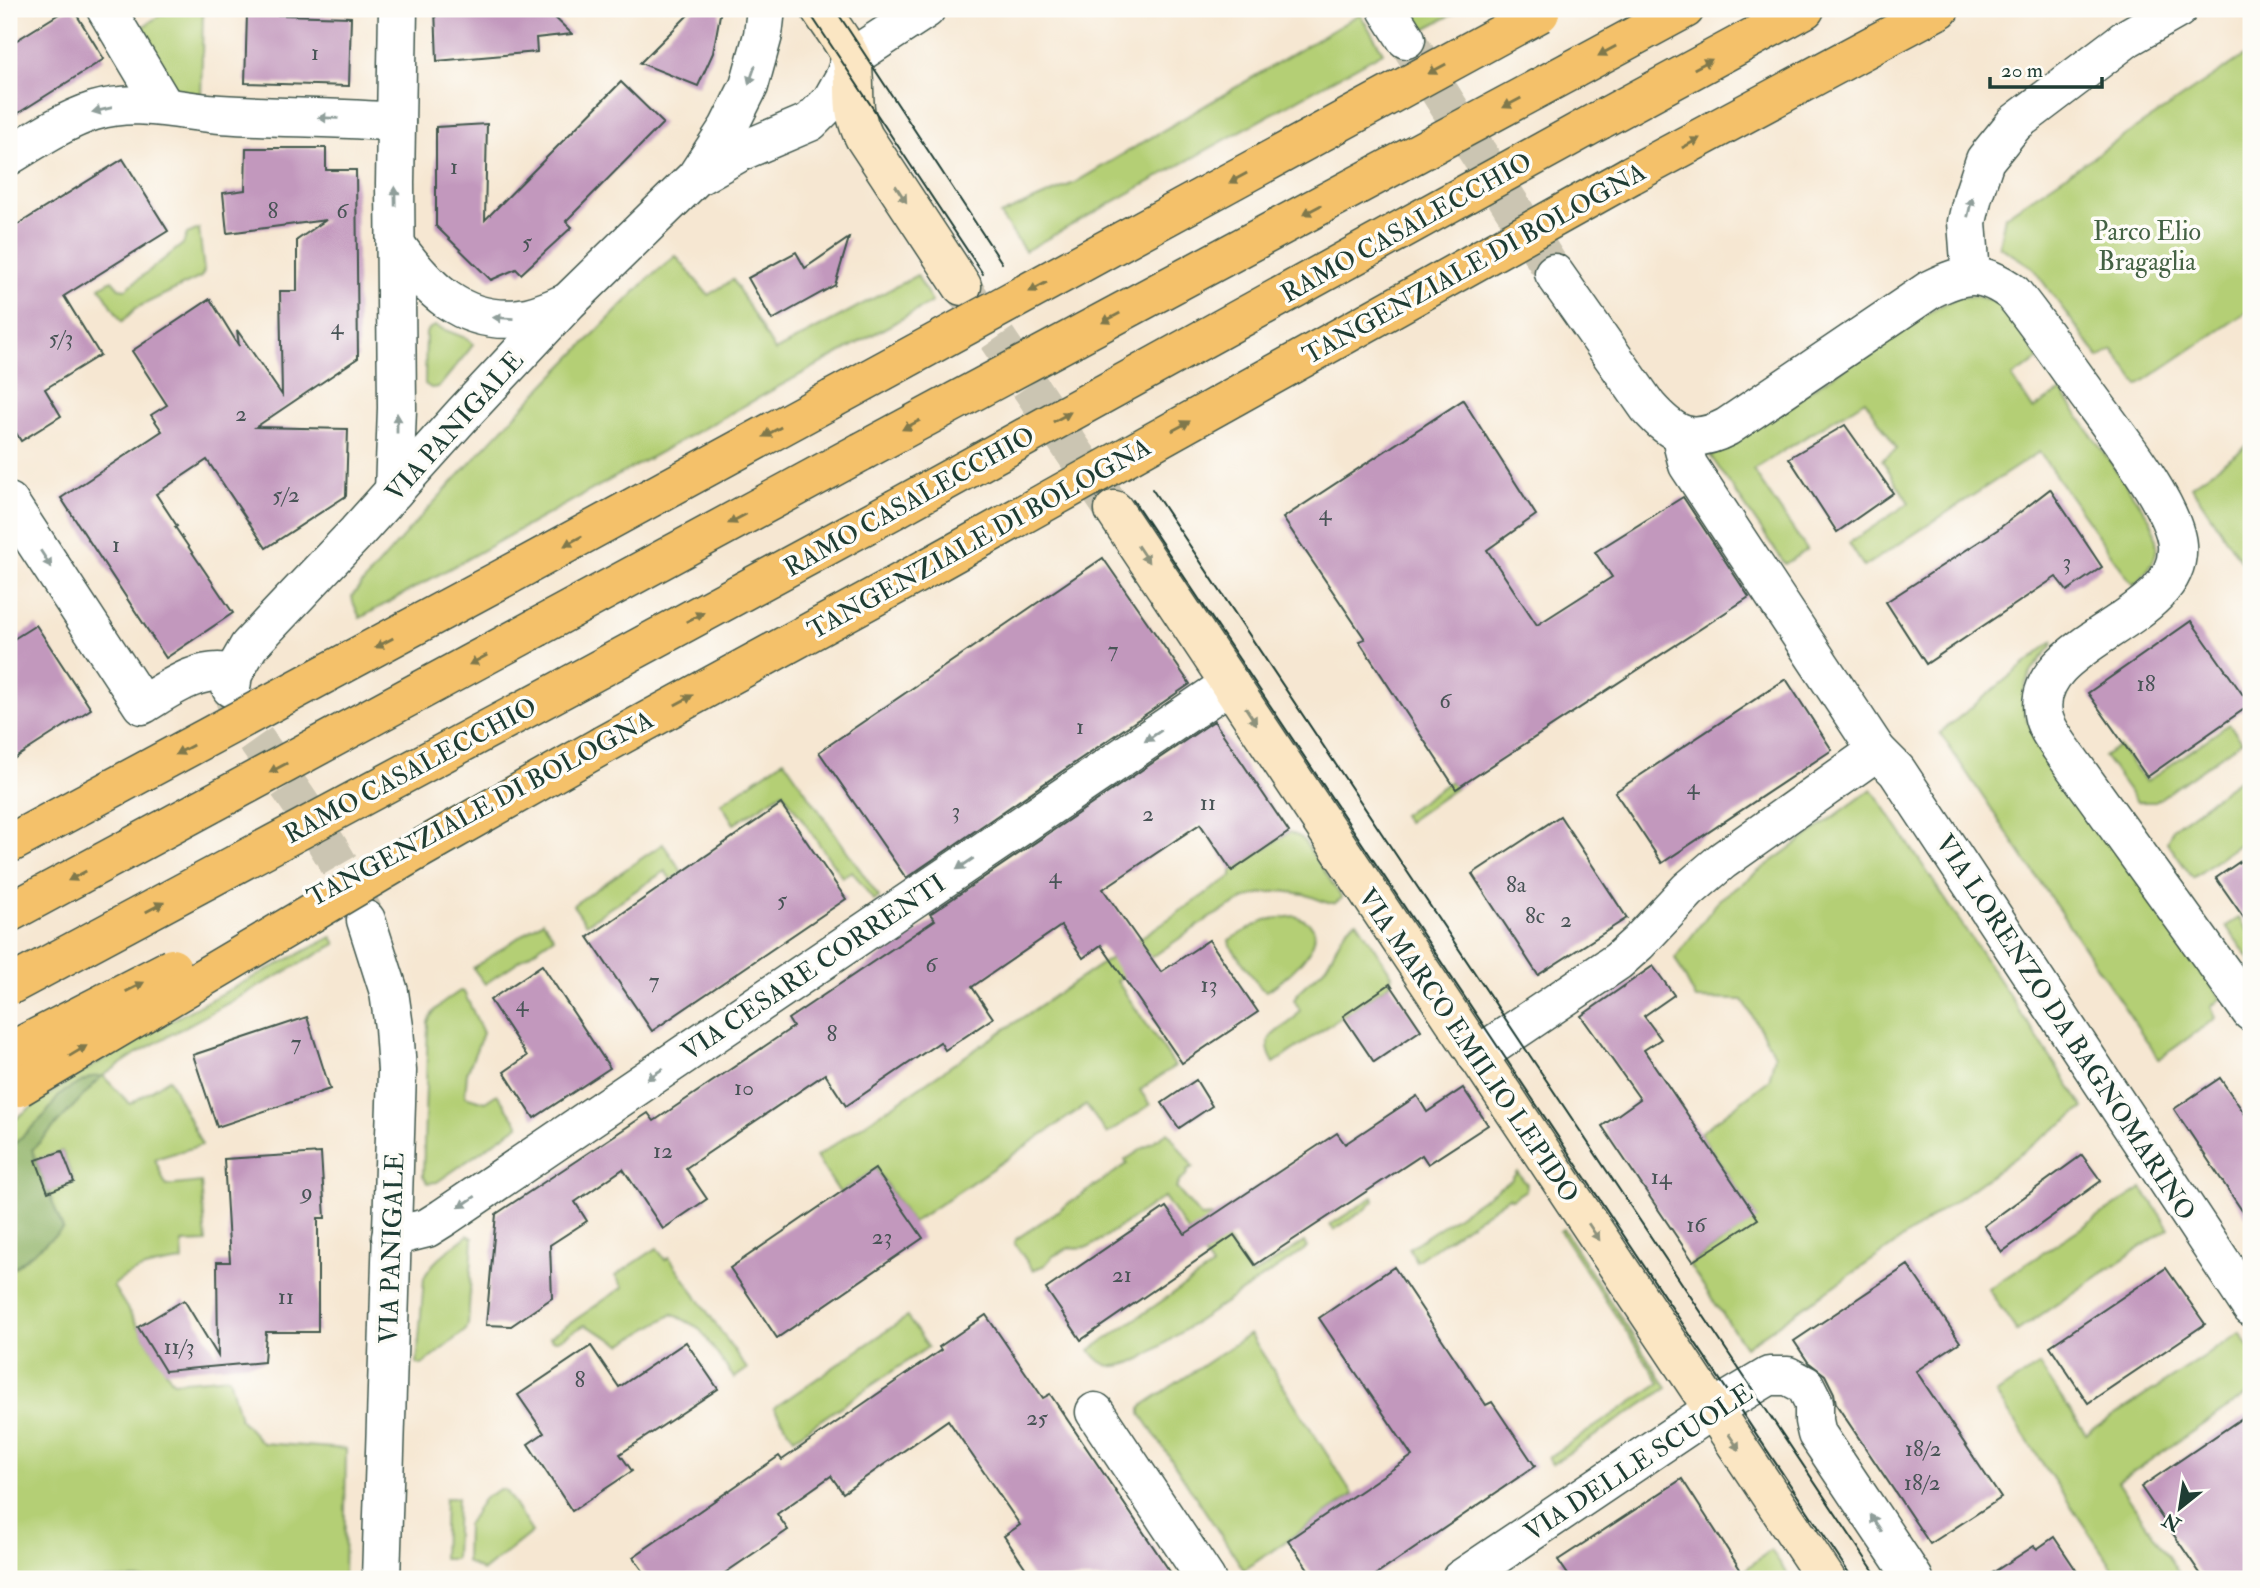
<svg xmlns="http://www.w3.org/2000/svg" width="2260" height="1588" viewBox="0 0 2260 1588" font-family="'IM FELL Double Pica',serif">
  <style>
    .green { fill: #b4cf75; stroke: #6a8654; stroke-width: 2 }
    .forest { fill: #8fb266; stroke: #57784d; stroke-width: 2 }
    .building { fill: #c298bd }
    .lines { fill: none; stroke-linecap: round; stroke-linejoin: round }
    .street-tunnel { stroke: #cbc5b2; stroke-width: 38; stroke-dasharray: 38 19; stroke-linecap: butt }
    .secondary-tunnel { stroke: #cbc5b2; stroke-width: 38; stroke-dasharray: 38 19; stroke-linecap: butt }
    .street-casing { stroke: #3f564c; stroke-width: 41 }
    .secondary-casing { stroke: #3f564c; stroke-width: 41 }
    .highway-casing { stroke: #3f564c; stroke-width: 41 }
    .street { stroke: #fff; stroke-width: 38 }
    .secondary { stroke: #fbe6c3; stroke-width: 38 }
    .highway { stroke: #f4c16a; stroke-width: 38 }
    .tram { stroke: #1f3d34; stroke-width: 2 }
    .highway-bridge-casing { stroke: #3f564c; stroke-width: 41; stroke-linecap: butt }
    .highway-bridge { stroke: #f4c16a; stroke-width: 38 }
    .oneway { fill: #7f784c }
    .oneway2 { fill: #8f9e9a }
    .oneway3 { fill: #8d927c }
    .labels { text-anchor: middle; stroke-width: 7; stroke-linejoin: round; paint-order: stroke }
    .number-label { font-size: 23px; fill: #485456 }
    .street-label { font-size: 26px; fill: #1f3d34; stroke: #fdfcf7 }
    .park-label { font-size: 26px; fill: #446244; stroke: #fdfcf7 }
  </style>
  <rect width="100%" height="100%" fill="#fdfcf7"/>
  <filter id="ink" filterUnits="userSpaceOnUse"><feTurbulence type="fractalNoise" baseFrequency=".0143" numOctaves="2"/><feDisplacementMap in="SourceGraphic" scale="14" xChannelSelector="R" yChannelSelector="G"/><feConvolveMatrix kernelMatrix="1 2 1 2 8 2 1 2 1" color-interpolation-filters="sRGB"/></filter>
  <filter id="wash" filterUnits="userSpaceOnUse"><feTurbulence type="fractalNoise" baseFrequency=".00686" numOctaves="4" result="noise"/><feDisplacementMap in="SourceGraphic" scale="28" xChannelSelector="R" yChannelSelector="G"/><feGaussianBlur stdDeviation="1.57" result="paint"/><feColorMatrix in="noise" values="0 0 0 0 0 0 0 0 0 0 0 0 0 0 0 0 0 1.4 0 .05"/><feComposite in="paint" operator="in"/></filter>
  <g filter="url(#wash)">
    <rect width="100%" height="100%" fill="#f6e7d2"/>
    <g class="green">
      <path d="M170,9H203L201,101L176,91L139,29Z"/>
      <path d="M1412,9H1462L1423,30Z"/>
      <path d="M1360,14L1383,52L1025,251L1000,215L1074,183Z"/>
      <path d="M2251,51V309L2138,385L2113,350L2099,358L2032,267L1999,246L2005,216Z"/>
      <path d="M199,229L204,271L201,277L136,308L122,322L100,287L112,280L119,288L126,289L183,244L187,234Z"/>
      <path d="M676,256L708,295L733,280L775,351L917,275L932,302L360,618L353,602L352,596C445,485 547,382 648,279Z"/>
      <path d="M1975,296L1991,300L2002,307L2039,359L2012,377L2033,409L2061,391L2150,519C2163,549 2157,565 2133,585L2039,452L1864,567L1849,543L1909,503L1882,460L1897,449L1865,400L1753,470L1807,550L1785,564L1710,455L1940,306L1958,297Z"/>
      <path d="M435,326L466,338L473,344L470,349L439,387L431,388L425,384L426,333L430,328Z"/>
      <path d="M2251,443V558L2243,564L2191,486Z"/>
      <path d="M2053,641L2052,646C2030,672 2016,686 2027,721L2221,998L2211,1007L2216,1018L2159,1059L1940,733Z"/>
      <path d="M2229,724L2242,741L2155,802H2137L2104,756L2119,746L2146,782Z"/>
      <path d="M784,760L879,897L874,901L852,871L842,877L783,792L734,824L721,803Z"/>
      <path d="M2251,771V835L2193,878L2167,842L2173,828Z"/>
      <path d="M1451,781L1456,788L1407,822L1402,815Z"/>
      <path d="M1872,789L2084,1108L1884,1252L1745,1347L1689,1265L1757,1218L1700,1133L1769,1080L1775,1055L1743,1000L1696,999L1675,958L1719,900Z"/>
      <path d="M1289,832L1302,838L1342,898L1335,903H1328L1304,894L1281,891L1258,894L1245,899L1211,917L1117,981L1175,1066L1140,1090L1150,1105L1107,1134L1086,1105L912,1223L876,1169L840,1193L816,1157L1232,876V871Z"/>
      <path d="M663,844L745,964L733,971L665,871L586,924L573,905Z"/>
      <path d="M1295,916C1302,919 1309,921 1313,928C1323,948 1282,983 1266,991L1261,988L1230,945L1229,940L1265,920Z"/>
      <path d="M2239,918L2251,935V961L2226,926Z"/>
      <path d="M543,921L554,937L485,984L473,968Z"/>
      <path d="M1357,921L1392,975L1390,984L1274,1063C1254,1029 1289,1033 1300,1010L1294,1000C1300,986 1315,979 1325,967C1336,952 1340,929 1357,921Z"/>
      <path d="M332,937L336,944L137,1053L103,1076L130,1104L169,1079L202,1145L155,1159L166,1186L201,1182L206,1242L182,1243L183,1261C159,1264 131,1268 113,1286L173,1382L229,1377L240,1419L262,1443L346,1449L344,1579H9V1272L63,1229L48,1192L74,1182L62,1151L36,1160L32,1150L101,1077L61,1093L45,1115L9,1149V1124C108,1048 221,994 332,937Z"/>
      <path d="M460,991L464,992L483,1033L467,1073L465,1096L485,1102L497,1094L519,1125L437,1182L428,1183L423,1176L428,1022C433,1008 447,1000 460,991Z"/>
      <path d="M1168,1132L1193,1167L1187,1170L1188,1173L1179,1182L1176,1188L1201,1217L1211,1216L1252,1276L1304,1242L1307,1248L1141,1359C1117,1368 1105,1372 1090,1350L1212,1267L1164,1197L1090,1247L1069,1248L1053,1256L1045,1265L1033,1270L1014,1243L1015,1240L1127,1164L1125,1160Z"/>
      <path d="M1517,1172L1527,1184L1526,1190L1512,1199L1509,1197L1416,1261L1409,1248L1511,1180Z"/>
      <path d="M2142,1188L2169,1228L2017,1331L1988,1289Z"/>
      <path d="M1373,1197L1374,1201L1367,1208L1334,1230L1330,1225Z"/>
      <path d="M1563,1229L1667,1388L1552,1464L1548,1458L1660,1383L1560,1231Z"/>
      <path d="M468,1235L473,1238L468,1325L466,1330L422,1365L417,1364L424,1278C433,1259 452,1248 468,1235Z"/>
      <path d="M657,1248L665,1260L669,1257L747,1369L734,1378L699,1328L673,1314L622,1344L585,1325L558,1340H552L550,1337L623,1287L615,1276Z"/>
      <path d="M907,1317L928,1347L794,1438L774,1408Z"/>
      <path d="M2240,1333L2251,1350V1392L2118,1482L2183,1579H2120L1996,1394L2039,1365L2086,1434Z"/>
      <path d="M1250,1334L1353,1495L1244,1570L1141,1414V1408L1145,1404Z"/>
      <path d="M500,1489L505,1490L532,1532L483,1571L466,1562L467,1525L484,1498Z"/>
      <path d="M445,1498H457L455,1559H443Z"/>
      <path d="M1771,1550L1791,1579H1733Z"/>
    </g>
    <path class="forest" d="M102,1076L32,1150L63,1229L9,1272V1149L45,1115L61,1093L91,1077Z"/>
    <g id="blocks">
      <g class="building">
        <path d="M67,9H73L104,59L9,119V45Z"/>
        <path d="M435,9H546L572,34L536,38L537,52L437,61Z"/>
        <path d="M694,9H721L713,53L698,86L640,63Z"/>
        <path d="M247,14L351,17L349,86L245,83Z"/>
        <path d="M621,82L663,123L566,221L572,227L521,274L516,269L491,280L436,226V127L487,124L485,220Z"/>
        <path d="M246,148H326V170H356L358,358L256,427L348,429L346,496L266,548L207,460L156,494L177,526L175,527L233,613L166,658L61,498L162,431L151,415L167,405L132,351L210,299L239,346L237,330L282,395L280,291H297V240L326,220L227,233L223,193L245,190Z"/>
        <path d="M123,159L168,231L64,296L100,355L45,389L61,416L21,441L9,421V230Z"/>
        <path d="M849,238L835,285L772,320L748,278L796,252L805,268Z"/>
        <path d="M1463,400L1536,515L1487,550L1537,625L1612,577L1595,552L1683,497L1749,597L1456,789L1359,641L1365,639L1283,518Z"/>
        <path d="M1845,425L1893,493L1837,532L1789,458Z"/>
        <path d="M2050,489L2102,567L2067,591L2056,577L1926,664L1886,602L1997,530Z"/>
        <path d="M1103,558L1190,684L906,878L819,752Z"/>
        <path d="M2191,621L2250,705L2147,777L2088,693Z"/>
        <path d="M36,625L91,709L9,762V642Z"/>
        <path d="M1786,679L1832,750L1662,863L1615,792Z"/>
        <path d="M1214,721L1289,832L1232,871L1200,824L1103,889L1161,972L1209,940L1258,1012L1182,1063L1101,945L1083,958L1061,926L972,987L993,1018L945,1050L940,1042L846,1106L825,1074L686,1168L707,1199L663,1229L623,1169L575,1202L587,1221L550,1245L552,1298L511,1326L486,1325L496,1214L648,1113L654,1121L793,1027L788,1019L935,920L930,914Z"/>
        <path d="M781,804L846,899L652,1031L588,937Z"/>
        <path d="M1560,816L1627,918L1538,975L1472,874Z"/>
        <path d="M2251,854V928L2216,878Z"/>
        <path d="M542,965L610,1068L534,1118L504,1072L527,1056L490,1000Z"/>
        <path d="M1653,966L1674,995L1644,1016L1661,1039L1644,1050L1758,1219L1693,1261L1602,1126L1640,1099L1581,1016Z"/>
        <path d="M1390,984L1421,1030L1374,1062L1343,1016Z"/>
        <path d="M307,1017L330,1089L217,1127L193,1055Z"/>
        <path d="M2220,1078L2251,1123V1224L2174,1109Z"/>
        <path d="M1196,1080L1212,1106L1179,1128L1162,1103Z"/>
        <path d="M1463,1088L1488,1125L1428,1164L1422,1155L1255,1265L1234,1235L1081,1340L1046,1289L1166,1207L1185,1234L1337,1133L1345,1144L1417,1096L1427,1112Z"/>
        <path d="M62,1151L74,1182L48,1192L36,1160Z"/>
        <path d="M321,1153L325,1218H318V1332H266L264,1362L165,1371L138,1327L184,1300L218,1356L217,1262H230L224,1159Z"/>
        <path d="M2082,1155L2101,1181L2002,1252L1984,1226Z"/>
        <path d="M875,1169L923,1238L777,1338L730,1268Z"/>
        <path d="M1908,1265L1960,1342L1916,1371L2001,1498L1930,1544L1836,1404L1834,1393L1825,1375L1808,1362L1794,1341Z"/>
        <path d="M1394,1267L1486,1405L1492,1402L1535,1466L1370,1579H1315L1288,1540L1412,1456L1319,1318Z"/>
        <path d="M2166,1268L2205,1324L2088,1403L2050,1346Z"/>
        <path d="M986,1315L1043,1398L1050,1394L1175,1579H1033L1004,1536L1020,1525L948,1420L843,1493L831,1476L777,1514L788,1530L716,1579H649L633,1557L779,1456L782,1460L941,1350L939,1347Z"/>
        <path d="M686,1342L718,1389L620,1454L632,1471L572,1511L528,1444L544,1433L518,1395L591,1346L619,1387Z"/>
        <path d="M2251,1412V1579H2204L2141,1487Z"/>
        <path d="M1682,1479L1740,1569L1724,1579H1571L1558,1560Z"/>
        <path d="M2054,1537L2082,1579H1983L2034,1546L2037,1549Z"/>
      </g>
    </g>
  </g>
  <g filter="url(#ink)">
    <use href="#blocks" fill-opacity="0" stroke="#3f564c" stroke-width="2"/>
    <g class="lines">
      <g class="street-tunnel">
        <path d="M1406,39L1554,273"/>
        <path d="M231,688L236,705L246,726C289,787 336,849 366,918"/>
      </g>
      <path class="secondary-tunnel" d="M965,291L1110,505"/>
      <g class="street-casing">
        <g id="street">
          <path d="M106,9L164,106"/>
          <path d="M1387,9L1406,39"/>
          <path d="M9,156C35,140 63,121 94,111C138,98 176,111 220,114C279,118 338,117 396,122"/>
          <path d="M700,175L742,151L810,122L831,101L845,76L851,58L926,9"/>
          <path d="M396,245C427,288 462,325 520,318C536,317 551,309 566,303"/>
          <path d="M1554,273L1648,407C1673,435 1691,446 1727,427L1931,289C1965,272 1982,270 2013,293C2038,324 2061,358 2085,391C2110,426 2174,505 2177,545C2183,622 2030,640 2043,714C2045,726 2053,737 2060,747L2251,1012"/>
          <path d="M1971,275L1967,222L1973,196L1985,160L2015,123L2127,38L2178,9"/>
          <path d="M1683,436V446L1688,465L1877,751L1897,771L2251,1307"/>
          <path d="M394,491L397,408L395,183L398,9"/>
          <path d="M9,502L142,705C169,689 200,665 233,674"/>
          <path d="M231,688L233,674L249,646L357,532L463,414L568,302L696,177L728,128L749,86L763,35L766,9"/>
          <path d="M366,920L389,992L394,1027L397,1071L381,1579"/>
          <path d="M1477,1056L1618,961L1638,943L1688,890L1722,861L1877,751"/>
          <path d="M391,1237L427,1228L443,1218L1230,684"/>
          <path d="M1095,1412L1206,1579"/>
          <path d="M1461,1579L1712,1410L1769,1376H1788L1805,1385L1814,1403V1421L1817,1434L1914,1579"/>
        </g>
      </g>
      <g class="secondary-casing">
        <g id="secondary">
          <path d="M820,9C828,21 849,49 852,61C857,90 849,108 864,137L962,286"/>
          <path d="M1114,510L1826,1579"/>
        </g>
      </g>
      <g class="highway-casing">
        <g id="highway">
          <path d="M1572,70L1685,9"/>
          <path d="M1600,120L1805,9"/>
          <path d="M1631,175L1940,9"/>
          <path d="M509,575L832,399"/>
          <path d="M538,627L861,452"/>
          <path d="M570,685L895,509"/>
          <path d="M603,745L929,567"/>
        </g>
      </g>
      <use href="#street" class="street"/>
      <use href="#secondary" class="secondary"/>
      <use href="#highway" class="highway"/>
      <g class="tram">
        <path d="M807,9L983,274"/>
        <path d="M835,9L1002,263"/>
        <path d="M1152,489L1879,1579"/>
        <path d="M1133,500L1853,1579"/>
      </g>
      <g class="highway-bridge-casing">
        <g id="highway-bridge">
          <path d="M832,399L1540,13"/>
          <path d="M861,452L1572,70"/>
          <path d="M895,509L1600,120"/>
          <path d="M929,567L1631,175"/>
          <path d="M9,844L509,575"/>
          <path d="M9,913L538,627"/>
          <path d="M9,986L570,685"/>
          <path d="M9,1052L172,968"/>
          <path d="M19,1087L413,853L603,745"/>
        </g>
      </g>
      <use href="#highway-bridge" class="highway-bridge"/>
    </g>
    <defs><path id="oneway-solid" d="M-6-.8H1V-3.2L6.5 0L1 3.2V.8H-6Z" transform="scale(1.75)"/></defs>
    <g class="oneway">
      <use href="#oneway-solid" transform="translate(1607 51) rotate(151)"/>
      <use href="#oneway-solid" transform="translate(1703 64) rotate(-28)"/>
      <use href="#oneway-solid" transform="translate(1437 69) rotate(151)"/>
      <use href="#oneway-solid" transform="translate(1512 103) rotate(152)"/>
      <use href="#oneway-solid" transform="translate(1691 143) rotate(-29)"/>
      <use href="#oneway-solid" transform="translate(1238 178) rotate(151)"/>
      <use href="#oneway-solid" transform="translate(1312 210) rotate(152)"/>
      <use href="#oneway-solid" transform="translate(1038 287) rotate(151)"/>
      <use href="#oneway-solid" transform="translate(1111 318) rotate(152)"/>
      <use href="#oneway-solid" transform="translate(1062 417) rotate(-29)"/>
      <use href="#oneway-solid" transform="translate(911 425) rotate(152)"/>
      <use href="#oneway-solid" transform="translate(1181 426) rotate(-29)"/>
      <use href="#oneway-solid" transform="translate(772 432) rotate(151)"/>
      <use href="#oneway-solid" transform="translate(737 519) rotate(152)"/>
      <use href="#oneway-solid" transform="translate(573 541) rotate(151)"/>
      <use href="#oneway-solid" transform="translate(695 617) rotate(-28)"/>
      <use href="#oneway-solid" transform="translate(384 643) rotate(152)"/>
      <use href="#oneway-solid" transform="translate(478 660) rotate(152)"/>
      <use href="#oneway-solid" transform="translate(684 700) rotate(-29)"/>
      <use href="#oneway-solid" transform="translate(184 750) rotate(152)"/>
      <use href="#oneway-solid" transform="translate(278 768) rotate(152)"/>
      <use href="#oneway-solid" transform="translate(77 876) rotate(152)"/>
      <use href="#oneway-solid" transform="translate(155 907) rotate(-28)"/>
      <use href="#oneway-solid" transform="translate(135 987) rotate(-27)"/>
      <use href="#oneway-solid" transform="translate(78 1051) rotate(-31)"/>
    </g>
    <g class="oneway2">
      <use href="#oneway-solid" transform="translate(752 75) rotate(109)"/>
      <use href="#oneway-solid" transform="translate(102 110) rotate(167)"/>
      <use href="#oneway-solid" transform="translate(328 118) rotate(-178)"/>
      <use href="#oneway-solid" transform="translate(395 196) rotate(-91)"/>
      <use href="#oneway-solid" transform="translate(1970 207) rotate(-77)"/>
      <use href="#oneway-solid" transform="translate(503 318) rotate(-177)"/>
      <use href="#oneway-solid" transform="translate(397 423) rotate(-90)"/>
      <use href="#oneway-solid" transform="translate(46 559) rotate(57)"/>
      <use href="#oneway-solid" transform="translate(1153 736) rotate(146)"/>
      <use href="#oneway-solid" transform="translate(965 864) rotate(146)"/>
      <use href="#oneway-solid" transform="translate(655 1074) rotate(146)"/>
      <use href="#oneway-solid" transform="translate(467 1202) rotate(146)"/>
      <use href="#oneway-solid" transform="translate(1876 1523) rotate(-124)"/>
    </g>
    <g class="oneway3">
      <use href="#oneway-solid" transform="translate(901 194) rotate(57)"/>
      <use href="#oneway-solid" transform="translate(1143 554) rotate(56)"/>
      <use href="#oneway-solid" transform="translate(1251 716) rotate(57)"/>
      <use href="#oneway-solid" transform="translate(1594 1232) rotate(56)"/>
      <use href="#oneway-solid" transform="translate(1734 1442) rotate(56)"/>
    </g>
  </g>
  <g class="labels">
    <g class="number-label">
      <text x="315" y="60">1</text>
      <text x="454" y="174">1</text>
      <text x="273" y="218">8</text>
      <text x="342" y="218">6</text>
      <text x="527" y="249">5</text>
      <text x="337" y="334">4</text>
      <text x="61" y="345">5/3</text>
      <text x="241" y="421">2</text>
      <text x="286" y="502">5/2</text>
      <text x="1325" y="520">4</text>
      <text x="116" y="552">1</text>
      <text x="2067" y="569">3</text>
      <text x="1113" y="657">7</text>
      <text x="2146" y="691">18</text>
      <text x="1445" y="708">6</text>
      <text x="1080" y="734">1</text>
      <text x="1693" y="794">4</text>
      <text x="1208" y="810">11</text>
      <text x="956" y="818">3</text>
      <text x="1148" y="821">2</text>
      <text x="1055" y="883">4</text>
      <text x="1516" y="892">8a</text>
      <text x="782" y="907">5</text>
      <text x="1535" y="923">8c</text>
      <text x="1566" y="927">2</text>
      <text x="931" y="972">6</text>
      <text x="654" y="988">7</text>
      <text x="1209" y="992">13</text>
      <text x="522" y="1011">4</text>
      <text x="832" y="1041">8</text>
      <text x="296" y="1050">7</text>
      <text x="744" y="1095">10</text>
      <text x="663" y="1158">12</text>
      <text x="1661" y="1184">14</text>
      <text x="307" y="1199">9</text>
      <text x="1696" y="1232">16</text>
      <text x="882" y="1244">23</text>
      <text x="1122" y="1282">21</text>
      <text x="286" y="1304">11</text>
      <text x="179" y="1354">11/3</text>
      <text x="580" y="1387">8</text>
      <text x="1037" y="1425">25</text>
      <text x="1923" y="1456">18/2</text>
      <text x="1922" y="1490">18/2</text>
    </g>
    <g class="street-label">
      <text transform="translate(1406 227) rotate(-29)" y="9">RAMO CASALECCHIO</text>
      <text transform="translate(1474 263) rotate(-29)" y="9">TANGENZIALE DI BOLOGNA</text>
      <text transform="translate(454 426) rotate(-48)" y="9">VIA PANIGALE</text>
      <text transform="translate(909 501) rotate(-29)" y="9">RAMO CASALECCHIO</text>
      <text transform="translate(979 538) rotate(-29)" y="9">TANGENZIALE DI BOLOGNA</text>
      <text transform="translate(410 770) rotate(-28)" y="9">RAMO CASALECCHIO</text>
      <text transform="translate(480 808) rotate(-28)" y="9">TANGENZIALE DI BOLOGNA</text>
      <text transform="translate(813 967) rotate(-34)" y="9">VIA CESARE CORRENTI</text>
      <text transform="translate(2066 1027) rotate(57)" y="9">VIA LORENZO DA BAGNOMARINO</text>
      <text transform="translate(1469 1045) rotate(56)" y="9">VIA MARCO EMILIO LEPIDO</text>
      <text transform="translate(391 1248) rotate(-88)" y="9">VIA PANIGALE</text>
      <text transform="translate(1638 1462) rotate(-33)" y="9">VIA DELLE SCUOLE</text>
    </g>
    <g class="park-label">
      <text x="2147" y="240">Parco Elio<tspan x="2147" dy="30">Bragaglia</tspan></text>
    </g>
  </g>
  <rect width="2260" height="1588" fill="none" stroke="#fdfcf7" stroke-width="35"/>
  <g transform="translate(2180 1508) rotate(210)" stroke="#fdfcf7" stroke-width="5" paint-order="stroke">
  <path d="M0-5L12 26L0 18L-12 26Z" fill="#1f3d34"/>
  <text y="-10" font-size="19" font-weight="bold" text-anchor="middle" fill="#1f3d34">N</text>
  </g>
  <path d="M1990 77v10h112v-10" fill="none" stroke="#1f3d34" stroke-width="3.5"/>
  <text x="2001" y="77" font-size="21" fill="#1f3d34" stroke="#fdfcf7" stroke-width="5" paint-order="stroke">20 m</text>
</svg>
